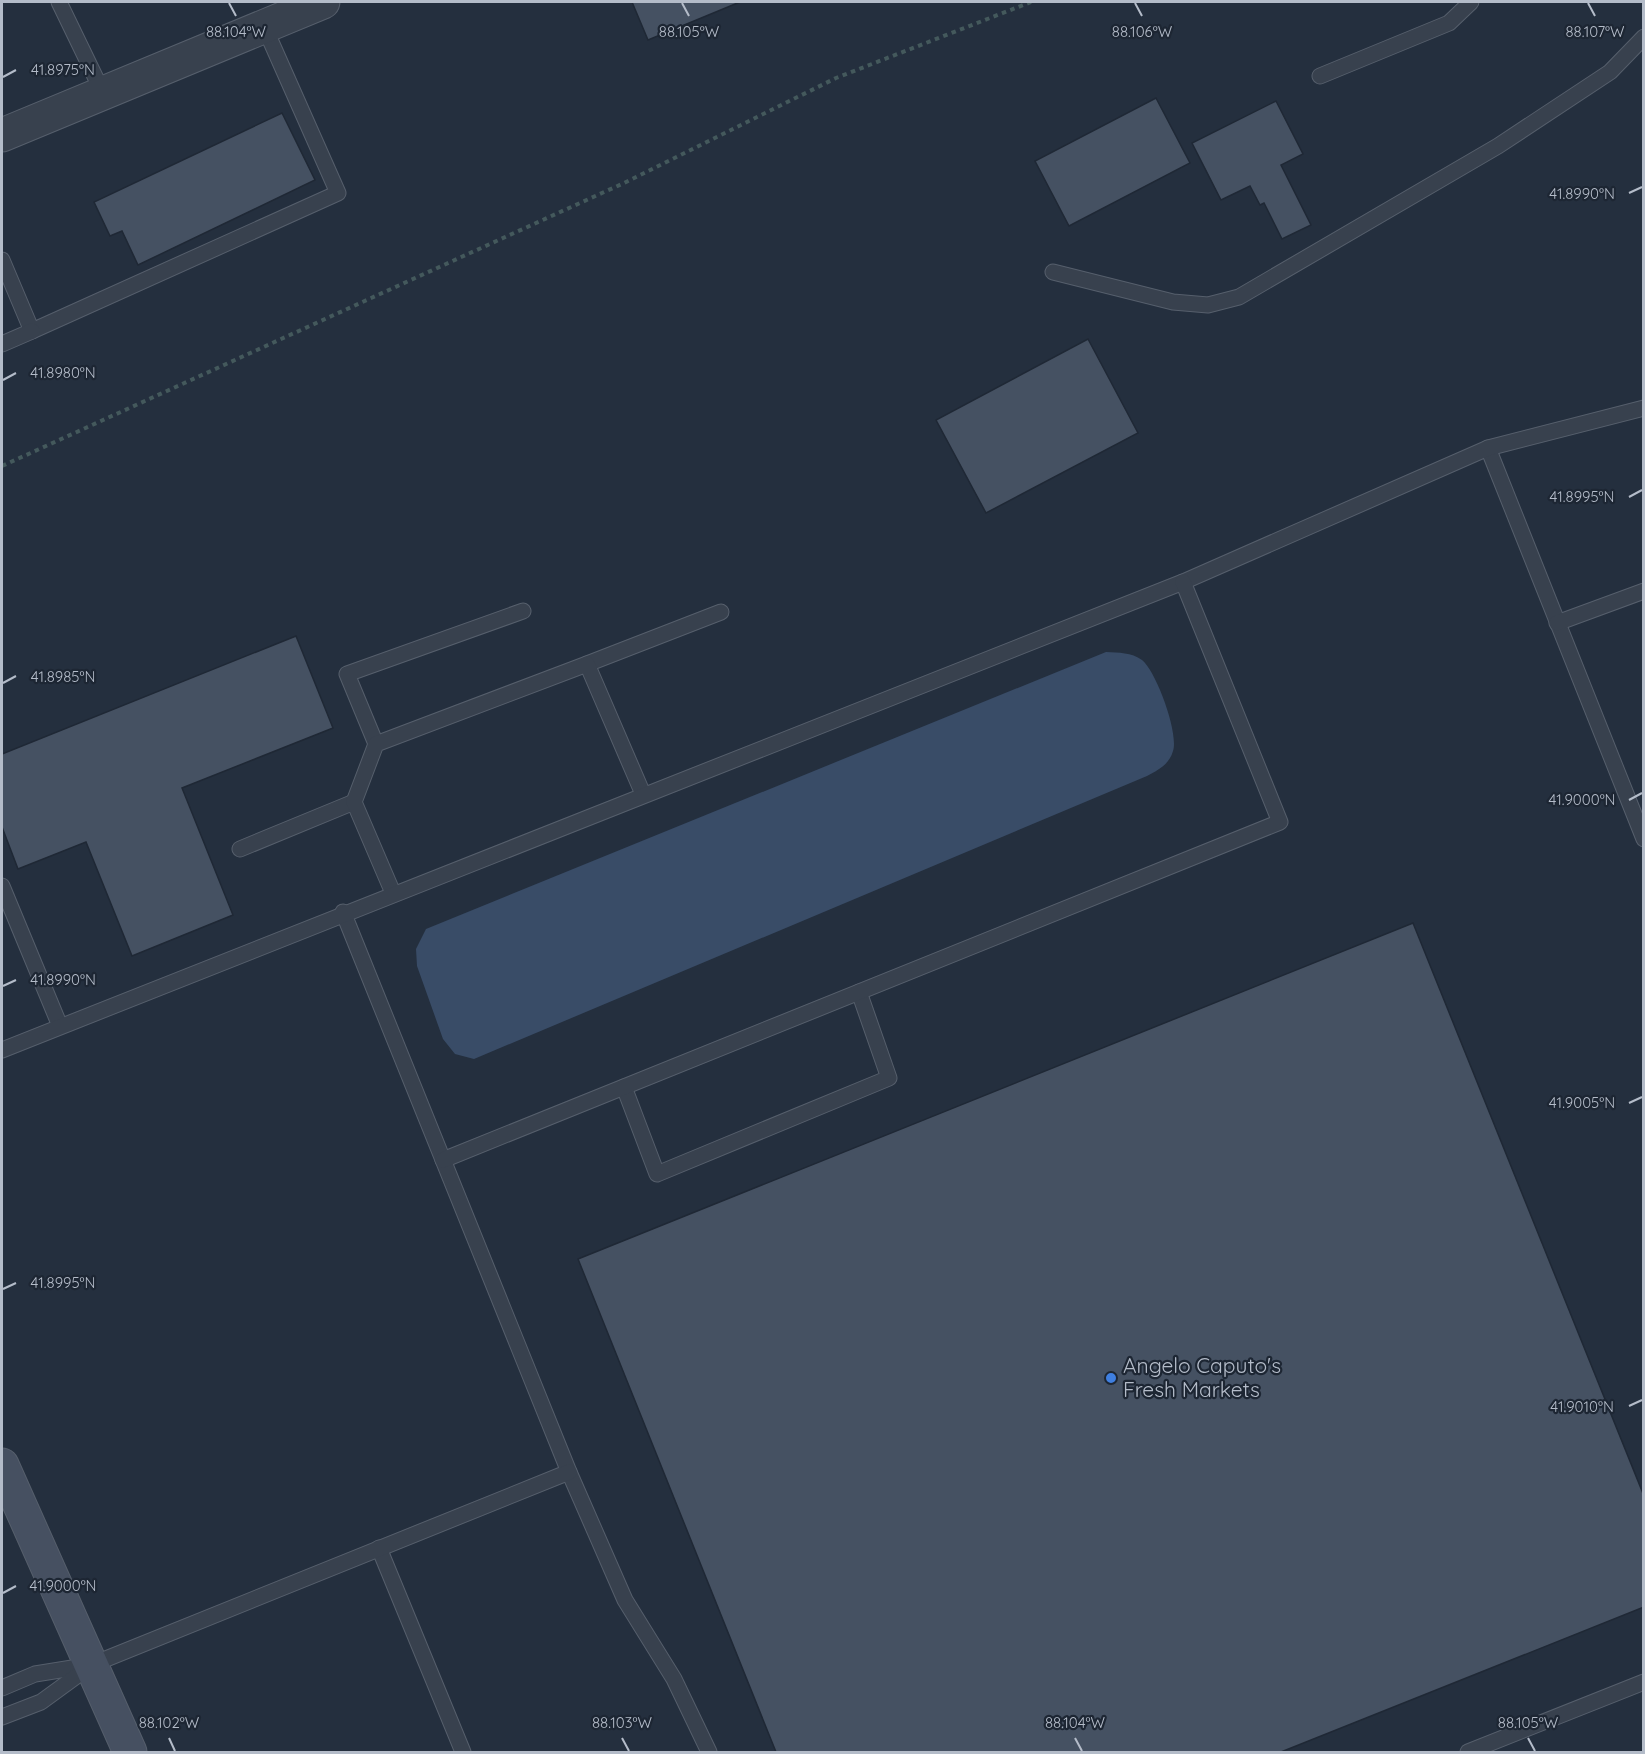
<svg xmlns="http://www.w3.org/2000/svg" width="1645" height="1754" viewBox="0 0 1645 1754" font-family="Quicksand,sans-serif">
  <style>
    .water { fill: #394c67 }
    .building { fill: #455162; stroke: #1f2835; stroke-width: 1.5 }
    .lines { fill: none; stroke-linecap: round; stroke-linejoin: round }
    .service-casing { stroke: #565f6c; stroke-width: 17 }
    .tertiary-casing { stroke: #565f6c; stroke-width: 35 }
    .secondary-casing { stroke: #565f6c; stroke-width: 35 }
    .path { stroke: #44595c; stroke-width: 4; stroke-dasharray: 4.5 4.5; stroke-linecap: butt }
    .service { stroke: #38414e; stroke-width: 15 }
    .tertiary { stroke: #38414e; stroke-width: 33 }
    .secondary { stroke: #465061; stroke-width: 33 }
    .ticks { fill: none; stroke: #b4bcc9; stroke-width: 2 }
    .shop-dot { fill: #3f7fe0; stroke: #1d2633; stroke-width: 2 }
    .labels { text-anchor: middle; stroke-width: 4.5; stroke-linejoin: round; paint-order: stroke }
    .poi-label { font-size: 21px; fill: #b4bcc9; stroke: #1d2633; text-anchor: start }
    .ticks-label { font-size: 15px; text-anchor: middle; fill: #b4bcc9; stroke: #1d2633; stroke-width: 4.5; stroke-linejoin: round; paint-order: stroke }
  </style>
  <rect width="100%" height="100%" fill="#242f3e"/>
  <path class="water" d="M1106,652C1119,653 1131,652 1142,660C1156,671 1179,733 1173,751C1169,765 1158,770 1147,776L474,1059L455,1054L443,1039L417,966L416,949L426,929Z"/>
  <g class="building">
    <path d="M632,2H740L648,40Z"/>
    <path d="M1156,98L1190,163L1069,226L1035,161Z"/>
    <path d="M1276,101L1303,154L1281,165L1311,225L1282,239L1264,203L1260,205L1250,186L1221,200L1192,143Z"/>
    <path d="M282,113L315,180L138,265L122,231L110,236L94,202Z"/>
    <path d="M1088,339L1138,433L986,513L936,420Z"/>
    <path d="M296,636L333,728L182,788L233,915L132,956L86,842L18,869L2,827V754Z"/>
    <path d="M1413,923L1644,1496V1607L1281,1752H776L578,1259Z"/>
  </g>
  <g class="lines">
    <g class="service-casing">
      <g id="service">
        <path d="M59,2L103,93"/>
        <path d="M1320,76L1449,23L1471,2"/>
        <path d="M2,260L32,331L338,193L264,26"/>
        <path d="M1053,272L1173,302L1208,305L1239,297L1498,146L1610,72L1644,37"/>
        <path d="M2,344L32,331"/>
        <path d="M1488,448L1644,839"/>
        <path d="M1557,623L1644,591"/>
        <path d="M587,664L721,612"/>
        <path d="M376,744L347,674L523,611"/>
        <path d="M240,849L354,802"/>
        <path d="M2,886L60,1026"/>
        <path d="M393,893L354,802L376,744L587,664L643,794"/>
        <path d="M343,912L569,1472L625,1600L674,1679L709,1752"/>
        <path d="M2,1050L1183,582L1488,448L1644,408"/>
        <path d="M624,1087L657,1174L889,1078L859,992"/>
        <path d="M443,1160L1280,822L1183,582"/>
        <path d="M379,1548L463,1752"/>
        <path d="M2,1688L35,1674L91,1665L569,1472"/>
        <path d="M2,1717L41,1702L89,1667"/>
        <path d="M1468,1752L1644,1682"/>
      </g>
    </g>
    <g class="tertiary-casing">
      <path id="tertiary" d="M2,135L323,2"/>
    </g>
    <g class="secondary-casing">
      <path id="secondary" d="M2,1465L130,1752"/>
    </g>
    <path class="path" d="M2,466L624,183L836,78L1031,2"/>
    <use href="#service" class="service"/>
    <use href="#tertiary" class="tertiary"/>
    <use href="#secondary" class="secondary"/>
  </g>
  <path class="ticks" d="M229,3L236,16M682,3L689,16M1135,3L1142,16M1588,3L1595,16M3,77L16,70M1629,193L1642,187M3,380L16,373M1629,497L1642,490M3,683L16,676M1629,800L1642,793M3,986L16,980M1629,1103L1642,1097M3,1289L16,1283M1629,1406L1642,1400M3,1593L16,1586M169,1738L175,1751M622,1738L629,1751M1075,1738L1082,1751M1528,1738L1535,1751"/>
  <circle class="shop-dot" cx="1111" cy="1378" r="6"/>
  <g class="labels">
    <g class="poi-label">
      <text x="1123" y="1373">Angelo Caputo's<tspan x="1123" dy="24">Fresh Markets</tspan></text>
    </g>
  </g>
  <g class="ticks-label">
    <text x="236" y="37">88.104°W</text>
    <text x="689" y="37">88.105°W</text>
    <text x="1142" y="37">88.106°W</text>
    <text x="1595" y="37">88.107°W</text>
    <text x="63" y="75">41.8975°N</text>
    <text x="1582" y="199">41.8990°N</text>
    <text x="63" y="378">41.8980°N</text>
    <text x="1582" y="502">41.8995°N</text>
    <text x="63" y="682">41.8985°N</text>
    <text x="1582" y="805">41.9000°N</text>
    <text x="63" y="985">41.8990°N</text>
    <text x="1582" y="1108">41.9005°N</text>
    <text x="63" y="1288">41.8995°N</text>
    <text x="1582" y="1412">41.9010°N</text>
    <text x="63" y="1591">41.9000°N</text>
    <text x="169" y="1728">88.102°W</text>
    <text x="622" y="1728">88.103°W</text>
    <text x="1075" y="1728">88.104°W</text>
    <text x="1528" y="1728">88.105°W</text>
  </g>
  <rect width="1645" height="1754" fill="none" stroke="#b4bcc9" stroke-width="6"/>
</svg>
